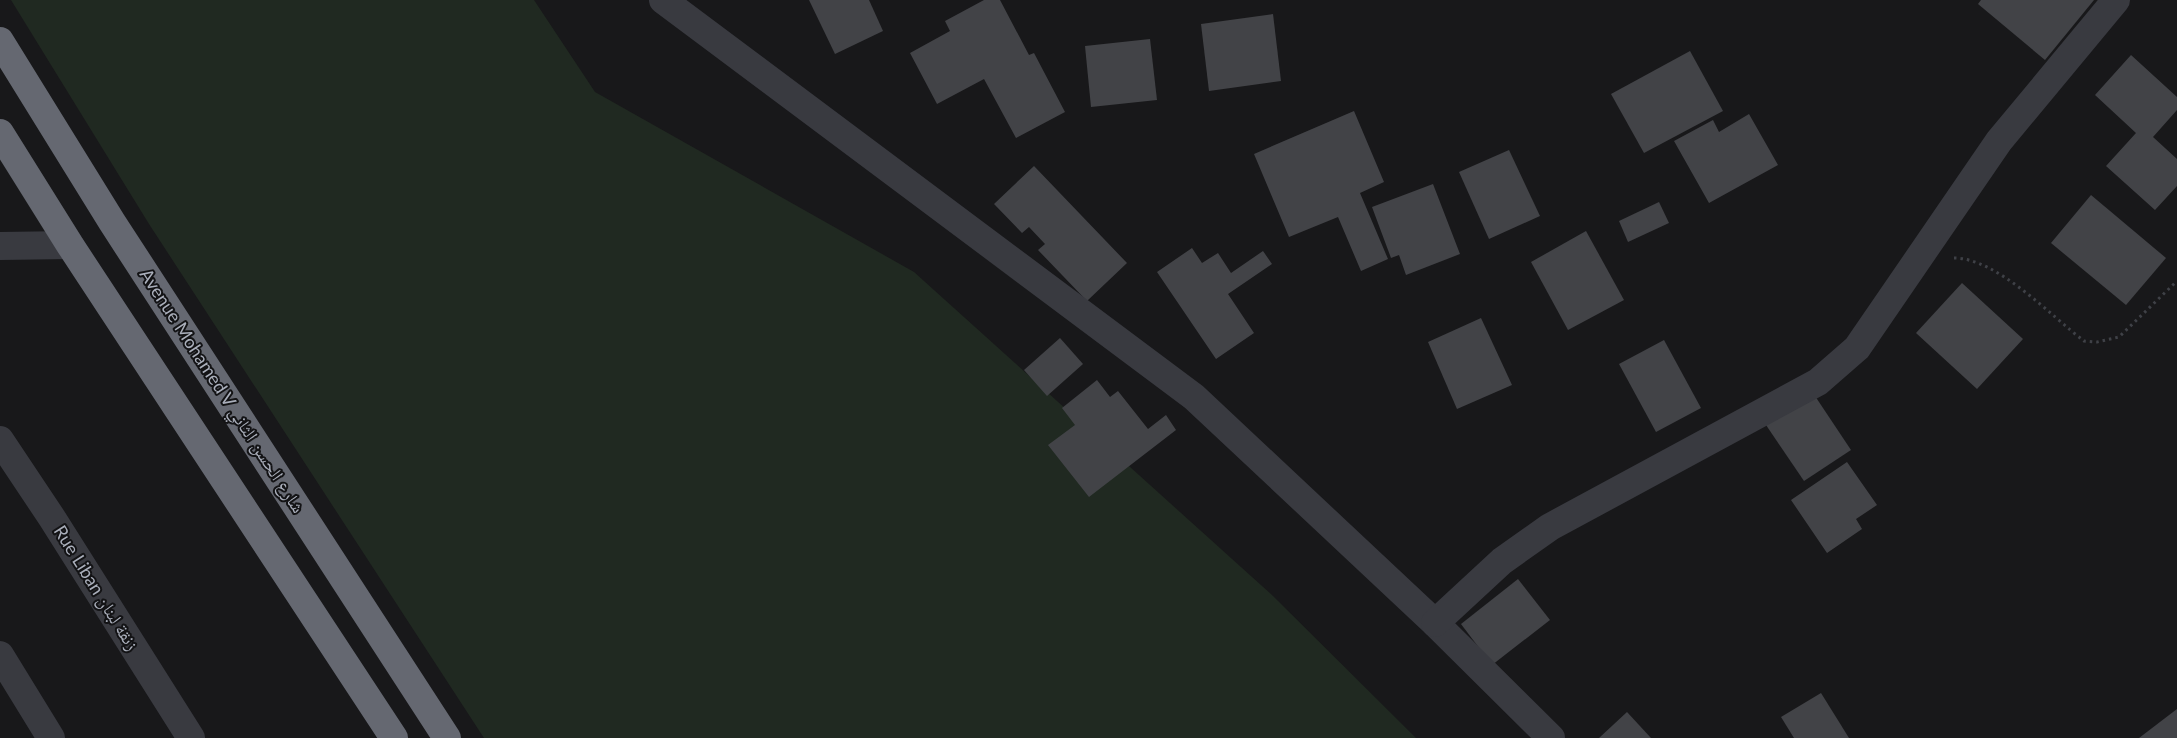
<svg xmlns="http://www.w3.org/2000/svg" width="2177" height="738" viewBox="0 0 2177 738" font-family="Lato,'Noto Naskh Arabic',sans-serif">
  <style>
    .green { fill: #202921 }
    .building { fill: #424347 }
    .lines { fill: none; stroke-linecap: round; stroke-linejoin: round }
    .path { stroke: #3f4147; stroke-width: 3; stroke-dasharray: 2.5 4; stroke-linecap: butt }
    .minor { stroke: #393a40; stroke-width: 28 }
    .highway { stroke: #656871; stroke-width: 28 }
    .labels { text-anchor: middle; stroke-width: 4; stroke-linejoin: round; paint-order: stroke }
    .street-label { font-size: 18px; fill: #aaafbb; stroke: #131315 }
  </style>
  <rect width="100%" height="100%" fill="#18181a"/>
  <path class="green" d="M11,0H534L595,92L914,272L1273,596L1416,738H484L149,224Z"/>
  <g class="building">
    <path d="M809,0H869L883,31L835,54Z"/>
    <path d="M984,0H1000L1029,55L1034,53L1065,112L1016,138L984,79L937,104L910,53L950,31L945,21Z"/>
    <path d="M1981,0H2094L2045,60L1978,4Z"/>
    <path d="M1273,14L1281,81L1209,91L1201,24Z"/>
    <path d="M1150,39L1157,100L1091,107L1085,46Z"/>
    <path d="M1690,51L1723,111L1644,153L1611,94Z"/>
    <path d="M2131,55L2177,97V110L2153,137L2177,159V186L2155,210L2106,166L2136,133L2095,95Z"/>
    <path d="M1354,111L1384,182L1360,193L1388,259L1361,271L1338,217L1289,237L1254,154Z"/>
    <path d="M1749,114L1778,165L1709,203L1674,141L1713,120L1719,132Z"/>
    <path d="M1509,150L1540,216L1489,239L1459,172Z"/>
    <path d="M1034,166L1127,263L1087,301L1038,250L1045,244L1029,227L1022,233L994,204Z"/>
    <path d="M1433,184L1460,254L1406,275L1399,255L1391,258L1372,207Z"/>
    <path d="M2091,195L2166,258L2126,305L2051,243Z"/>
    <path d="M1659,202L1669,223L1628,242L1619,221Z"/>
    <path d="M1586,231L1624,300L1568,330L1531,262Z"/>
    <path d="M1192,248L1202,263L1218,253L1231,273L1263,251L1272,264L1228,294L1254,333L1216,359L1157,272Z"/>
    <path d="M1962,283L2023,339L1977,389L1916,333Z"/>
    <path d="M1481,318L1512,385L1457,409L1428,342Z"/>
    <path d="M1060,338L1083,364L1047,396L1024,370Z"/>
    <path d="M1664,340L1701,408L1656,432L1619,364Z"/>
    <path d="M1097,380L1110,397L1118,391L1148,429L1166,415L1176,430L1089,497L1048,445L1075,425L1062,408Z"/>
    <path d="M1813,393L1851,450L1804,481L1766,425Z"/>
    <path d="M1847,462L1877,505L1856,519L1862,529L1827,553L1791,500Z"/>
    <path d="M1518,579L1550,620L1492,665L1461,624Z"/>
    <path d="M1821,693L1849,738H1794L1781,717Z"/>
    <path d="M2177,709V738H2139Z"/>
    <path d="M1627,712L1651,738H1599Z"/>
  </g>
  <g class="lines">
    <path class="path" d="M1954,258C1997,258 2051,316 2084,341L2097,342L2119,337L2177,281"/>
    <g class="minor">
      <path d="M663,0L1194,397L1435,623L1551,738"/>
      <path d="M0,246L70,245"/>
      <path d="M0,440L52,518L191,738"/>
      <path d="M1435,623L1502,561L1550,527L1818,382L1857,348L1999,141L2116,0"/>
      <path d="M0,655L51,738"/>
    </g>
    <g class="highway">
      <path d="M0,41L112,222L447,738"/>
      <path d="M0,133L70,245L394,738"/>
    </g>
  </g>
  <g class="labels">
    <g class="street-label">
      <text transform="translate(222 391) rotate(57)" y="6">Avenue Mohamed V شارع الحسن الثاني</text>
      <text transform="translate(96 588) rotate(58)" y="6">Rue Liban زنقة لبنان</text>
    </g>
  </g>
</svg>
